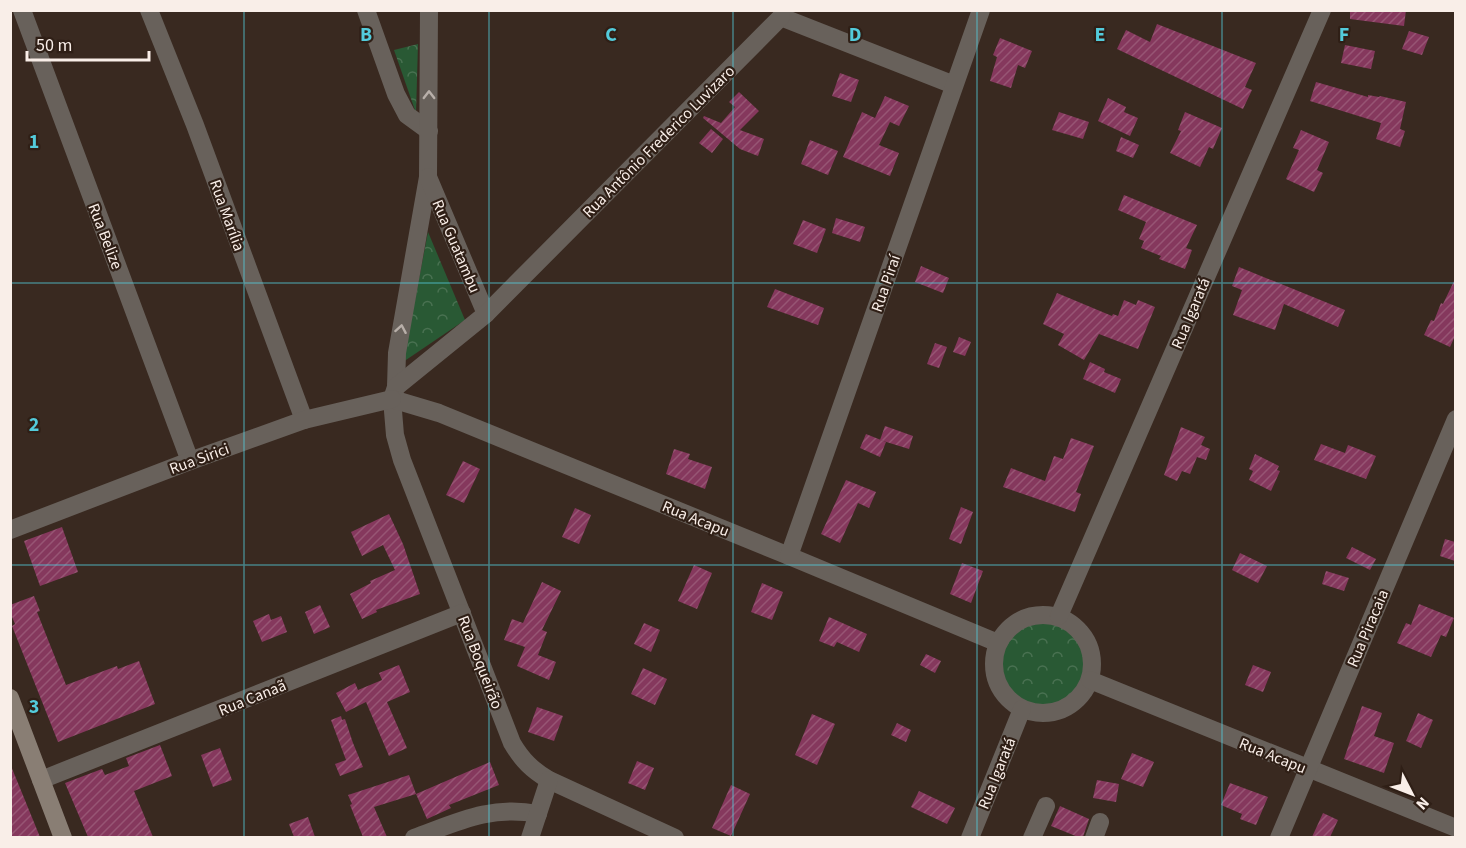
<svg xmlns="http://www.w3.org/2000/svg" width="1466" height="848" viewBox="0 0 1466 848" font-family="'Source Sans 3',sans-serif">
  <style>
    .park { fill: url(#park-crowns) }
    .building { fill: url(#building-hatch) }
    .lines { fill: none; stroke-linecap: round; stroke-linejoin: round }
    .street { stroke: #68615b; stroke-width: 18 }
    .secondary { stroke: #897e74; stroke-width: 18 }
    .oneway { stroke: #b8afa9 }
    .grid { fill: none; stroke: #53cbdb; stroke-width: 1.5; stroke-opacity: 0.55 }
    .labels { text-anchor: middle; stroke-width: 4.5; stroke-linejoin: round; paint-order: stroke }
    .street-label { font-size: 16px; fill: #f9eee8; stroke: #2f1f16 }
    .grid-label { font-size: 20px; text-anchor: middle; font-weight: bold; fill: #53cbdb; stroke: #2f1f16; stroke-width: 4.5; stroke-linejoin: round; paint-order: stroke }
  </style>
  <defs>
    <pattern id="park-crowns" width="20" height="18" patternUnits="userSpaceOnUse" patternTransform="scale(1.5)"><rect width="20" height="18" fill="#295934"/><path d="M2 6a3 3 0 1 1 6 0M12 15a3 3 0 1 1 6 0" fill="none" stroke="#497151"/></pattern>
    <pattern id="building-hatch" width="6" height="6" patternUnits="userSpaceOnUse" patternTransform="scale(1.5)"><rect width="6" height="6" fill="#85385d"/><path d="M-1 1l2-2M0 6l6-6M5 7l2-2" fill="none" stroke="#975574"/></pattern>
  </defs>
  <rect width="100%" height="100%" fill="#392920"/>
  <g class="park">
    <path d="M418,44L416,113L394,50Z"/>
    <path d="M428,232L465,320L403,362Z"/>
    <circle cx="1044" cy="664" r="42"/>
  </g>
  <g class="building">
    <path d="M1350,10H1406L1404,26L1350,19Z"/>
    <path d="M1157,24L1256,63L1245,87L1252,90L1243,109L1117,49L1126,30L1150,42Z"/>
    <path d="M1409,31L1429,37L1422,55L1402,49Z"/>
    <path d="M1000,38L1032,51L1025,68L1018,65L1011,88L990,81L997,57L993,55Z"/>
    <path d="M1345,45L1375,51L1371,69L1341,63Z"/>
    <path d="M840,73L859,80L851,102L832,96Z"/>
    <path d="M1316,82L1368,97V95L1379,97L1380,96L1406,102L1400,129L1405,131L1400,147L1376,139L1381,123L1310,101Z"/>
    <path d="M739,92L759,111L740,130L764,139L758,156L740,149L703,118L704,116L721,123L735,107L729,102Z"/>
    <path d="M885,96L909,106L899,126L890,122L879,145L899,153L890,176L843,157L862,112L875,118Z"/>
    <path d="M1108,98L1126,107L1124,112L1138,118L1130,136L1098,121Z"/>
    <path d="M1059,112L1089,122L1083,139L1052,130Z"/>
    <path d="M1185,112L1222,128L1213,149L1209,147L1200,167L1170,153L1181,131L1178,130Z"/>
    <path d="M711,129L723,139L712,153L699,143Z"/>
    <path d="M1301,130L1329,142L1317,170L1323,173L1314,192L1286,179L1299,150L1293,148Z"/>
    <path d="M1121,137L1139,145L1133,158L1116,151Z"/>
    <path d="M810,140L838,151L828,175L801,164Z"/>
    <path d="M1124,195L1197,225L1186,248L1192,250L1185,269L1159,259L1161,256L1141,248L1144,241L1139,239L1146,222L1118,210Z"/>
    <path d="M836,218L865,227L860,242L832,233Z"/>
    <path d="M803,220L826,229L817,253L793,244Z"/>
    <path d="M921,266L949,278L943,293L915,282Z"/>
    <path d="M1239,267L1345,310L1338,327L1284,304L1275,330L1233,315L1242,290L1232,286Z"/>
    <path d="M1455,279V336L1450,347L1424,335L1431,320L1434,321L1441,303L1443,304Z"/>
    <path d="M775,289L824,308L818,325L767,307Z"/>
    <path d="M1057,293L1112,316L1113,314L1118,316L1124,300L1136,305L1138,300L1155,307L1138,349L1099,334L1084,360L1058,345L1064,334L1043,324Z"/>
    <path d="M959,337L971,342L965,356L953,352Z"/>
    <path d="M935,343L947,347L939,368L927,364Z"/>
    <path d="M1090,362L1105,369L1104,372L1121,379L1115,393L1083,379Z"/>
    <path d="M885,426L913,436L909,449L880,440Z"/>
    <path d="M1181,427L1205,437L1201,445L1210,449L1206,460L1197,457L1190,474L1182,471L1177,481L1164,475Z"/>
    <path d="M866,434L886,442L880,457L860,448Z"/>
    <path d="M1071,438L1094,446L1076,492L1081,494L1075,512L1003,487L1011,468L1045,481L1054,456L1063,459Z"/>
    <path d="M1321,444L1345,453L1348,445L1376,456L1366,479L1314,460Z"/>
    <path d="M674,449L690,454L688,459L712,467L705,489L666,474Z"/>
    <path d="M1255,454L1279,466L1277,470L1280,471L1271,491L1249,480L1253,471L1249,469Z"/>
    <path d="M463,461L480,469L464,503L446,495Z"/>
    <path d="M846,480L876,492L869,508L858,503L840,543L821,534Z"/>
    <path d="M961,507L973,512L961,544L949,539Z"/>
    <path d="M575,508L591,515L579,544L562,537Z"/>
    <path d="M389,514L403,544L420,594L376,610L377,612L362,619L350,594L371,583L370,581L395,570L383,545L362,556L351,532Z"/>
    <path d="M62,527L78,572L40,586L24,541Z"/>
    <path d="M1445,539L1455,542V561L1440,556Z"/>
    <path d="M1352,547L1376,559L1370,570L1346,558Z"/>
    <path d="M1240,553L1267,566L1258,583L1232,570Z"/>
    <path d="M962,563L983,571L971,603L950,594Z"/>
    <path d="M694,565L712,573L697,609L678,601Z"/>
    <path d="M1326,571L1349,578L1344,591L1322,584Z"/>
    <path d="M542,582L561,591L542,630L547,632L538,655L556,662L549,680L517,666L525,647L504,640L512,619L523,623Z"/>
    <path d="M762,583L783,592L772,620L751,612Z"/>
    <path d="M34,596L40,611L37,612L66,685L117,666L118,669L139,661L155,704L58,742L12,626L15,624L10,612V605Z"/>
    <path d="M1419,604L1454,618L1446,637L1441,635L1431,657L1397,643L1406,623L1411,625Z"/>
    <path d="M320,605L330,627L314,634L305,612Z"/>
    <path d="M269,614L271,620L281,616L287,632L262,642L253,621Z"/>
    <path d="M829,617L867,634L859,652L837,642L834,647L819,641Z"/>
    <path d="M644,623L660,630L651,652L634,644Z"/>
    <path d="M926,654L941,661L935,673L920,665Z"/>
    <path d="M399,665L410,692L387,702L407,748L389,756L366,702L346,712L336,693L355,683L358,690L382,680L379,673Z"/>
    <path d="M1253,665L1271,672L1263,692L1245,685Z"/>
    <path d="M643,668L667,679L655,705L631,694Z"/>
    <path d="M1362,706L1382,713L1374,736L1394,743L1384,773L1344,759Z"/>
    <path d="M537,707L563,716L554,741L528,732Z"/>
    <path d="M1418,713L1433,720L1421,748L1406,741Z"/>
    <path d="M812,714L835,724L817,765L795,755Z"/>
    <path d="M341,716L342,720L345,719L353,743L363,767L340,776L335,764L346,760L331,720Z"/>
    <path d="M897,723L911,730L906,742L891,735Z"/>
    <path d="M160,745L172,776L134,791L153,837H88L65,783L102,769L105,775L129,766L126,758Z"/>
    <path d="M220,748L232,780L213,787L201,755Z"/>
    <path d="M1132,753L1154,762L1143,787L1121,779Z"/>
    <path d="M637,761L654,768L645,790L628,783Z"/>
    <path d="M490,762L499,785L449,805L451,808L427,819L416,794Z"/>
    <path d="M10,766H11L40,837H10Z"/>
    <path d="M409,775L416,794L374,807L387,837H363L350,805L352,804L348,795Z"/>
    <path d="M1097,780L1119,784L1116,802L1093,798Z"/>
    <path d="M1230,783L1268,797L1256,825L1240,819L1242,814L1221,805Z"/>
    <path d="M731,785L750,794L731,836L712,828Z"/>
    <path d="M919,791L955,808L947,824L911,807Z"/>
    <path d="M1060,806L1089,819L1083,837H1078L1051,826Z"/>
    <path d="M1323,813L1338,820L1330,837H1312Z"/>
    <path d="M308,817L315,837H294L289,824Z"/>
  </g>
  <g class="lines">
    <g class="street">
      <path d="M22,10L190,461"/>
      <path d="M149,10L195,125L304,420"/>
      <path d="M366,10L396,94L407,115L429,131"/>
      <path d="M429,10L428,177L397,353L396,387L392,399L395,435L402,460L512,743C522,760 532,770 549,780L675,838"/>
      <path d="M781,17L954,85"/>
      <path d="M428,177L486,314"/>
      <path d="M396,387L486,314L781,17"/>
      <path d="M392,399L439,413L789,556L998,643"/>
      <path d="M10,530L190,461L304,420L392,399"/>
      <path d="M789,556L981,10"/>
      <circle cx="1043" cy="664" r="49"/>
      <path d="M1059,616L1322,10"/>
      <path d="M1090,680L1456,828"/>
      <path d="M41,780L462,613"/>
      <path d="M414,838C458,822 490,805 538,814"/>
      <path d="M530,838L549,780"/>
      <path d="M970,838L1022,709"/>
      <path d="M1032,838L1046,806"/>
      <path d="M1094,838L1100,822"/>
      <path d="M1279,838L1456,419"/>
    </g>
    <path class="secondary" d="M10,698L63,838"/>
  </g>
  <defs><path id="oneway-chevron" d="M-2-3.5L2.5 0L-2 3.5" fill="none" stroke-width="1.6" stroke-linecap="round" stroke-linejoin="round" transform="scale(1.5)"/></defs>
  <g class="oneway">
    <use href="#oneway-chevron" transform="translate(429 95) rotate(-90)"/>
    <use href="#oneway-chevron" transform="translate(401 329) rotate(-80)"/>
  </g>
  <path class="grid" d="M244,10V838M489,10V838M733,10V838M977,10V838M1222,10V838M10,283H1456M10,565H1456"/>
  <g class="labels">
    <g class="street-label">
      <text transform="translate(658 141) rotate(-45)" y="6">Rua Antônio Frederico Luvizaro</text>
      <text transform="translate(228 215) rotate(70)" y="6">Rua Marília</text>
      <text transform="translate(106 236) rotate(69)" y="6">Rua Belize</text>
      <text transform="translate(457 246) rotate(67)" y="6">Rua Guatambu</text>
      <text transform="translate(885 283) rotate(-71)" y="6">Rua Piraí</text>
      <text transform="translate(1190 313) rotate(-67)" y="6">Rua Igaratá</text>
      <text transform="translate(199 458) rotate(-20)" y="6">Rua Sirici</text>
      <text transform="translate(696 518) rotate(22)" y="6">Rua Acapu</text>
      <text transform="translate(1367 628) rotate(-67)" y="6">Rua Piracaia</text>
      <text transform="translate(481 662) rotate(69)" y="6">Rua Boqueirão</text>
      <text transform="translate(252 697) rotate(-22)" y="6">Rua Canaã</text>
      <text transform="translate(1273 755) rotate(22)" y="6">Rua Acapu</text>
      <text transform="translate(996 773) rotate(-68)" y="6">Rua Igaratá</text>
    </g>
  </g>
  <g class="grid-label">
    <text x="366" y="41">B</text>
    <text x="611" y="41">C</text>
    <text x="855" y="41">D</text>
    <text x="1100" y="41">E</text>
    <text x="1344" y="41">F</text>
    <text x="34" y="148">1</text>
    <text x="34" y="431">2</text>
    <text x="34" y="713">3</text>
  </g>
  <rect width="1466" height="848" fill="none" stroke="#f9eee8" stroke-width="24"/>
  <g transform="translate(1412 794) rotate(132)" stroke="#2f1f16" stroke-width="4.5" paint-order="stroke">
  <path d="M0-4.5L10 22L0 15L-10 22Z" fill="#f9eee8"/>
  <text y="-9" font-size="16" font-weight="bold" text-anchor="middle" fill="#f9eee8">N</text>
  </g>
  <path d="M27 51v9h122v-9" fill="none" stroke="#f9eee8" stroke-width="3"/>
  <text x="36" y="51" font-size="18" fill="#f9eee8" stroke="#2f1f16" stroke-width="4.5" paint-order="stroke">50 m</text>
</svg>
